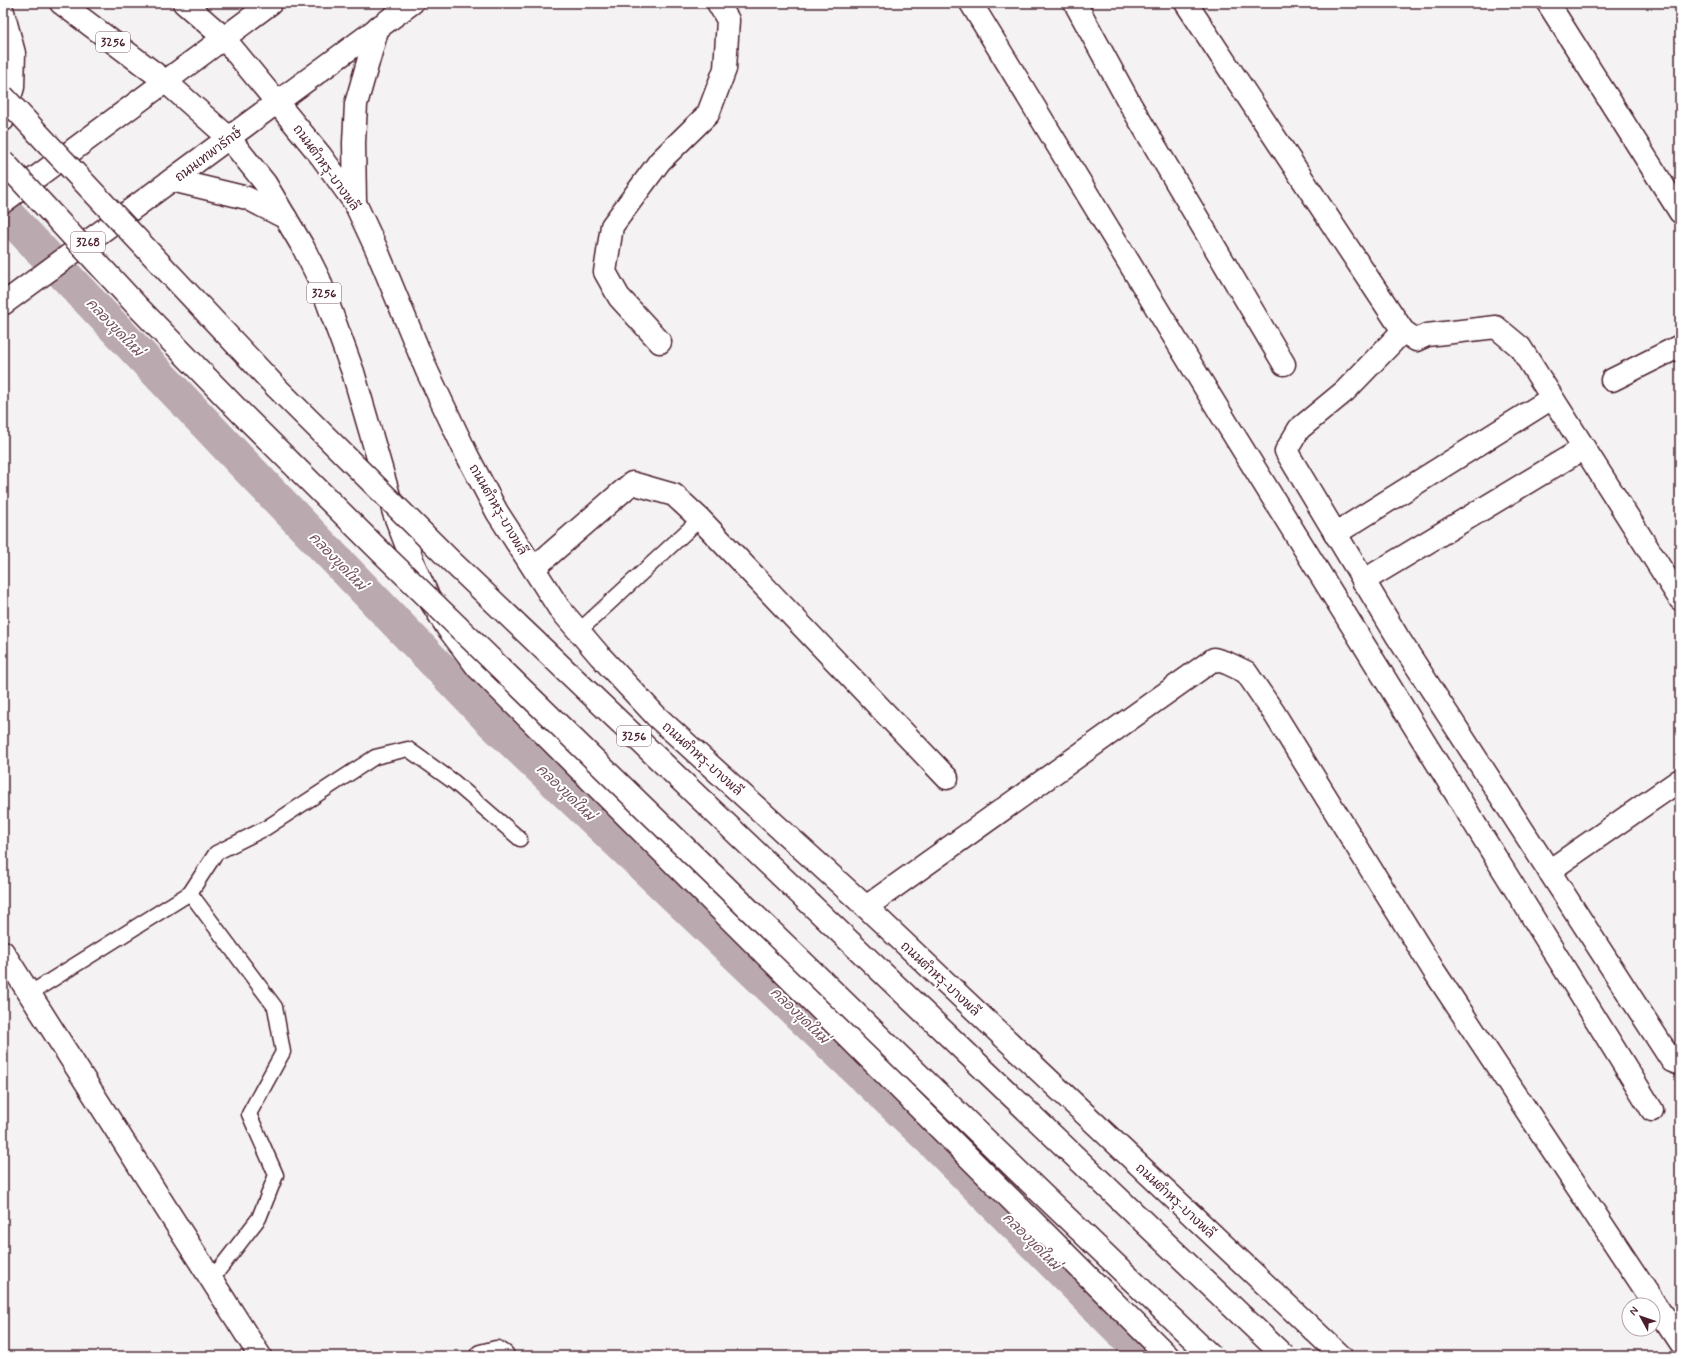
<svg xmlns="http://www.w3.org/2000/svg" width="1683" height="1359" viewBox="0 0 1683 1359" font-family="Mynerve,'Playpen Sans Thai',sans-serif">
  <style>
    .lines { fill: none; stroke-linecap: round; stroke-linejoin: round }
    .canal { stroke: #baa9ae; stroke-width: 34 }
    .lane-casing { stroke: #4a1f2b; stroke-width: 17 }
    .street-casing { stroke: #4a1f2b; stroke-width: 25 }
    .primary-casing { stroke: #4a1f2b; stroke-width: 25 }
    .lane { stroke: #fff; stroke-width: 14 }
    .street { stroke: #fff; stroke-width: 22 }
    .primary { stroke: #fff; stroke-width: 22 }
    .primary-bridge-casing { stroke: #4a1f2b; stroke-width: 25; stroke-linecap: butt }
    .primary-bridge { stroke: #fff; stroke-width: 22 }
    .labels { text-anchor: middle; stroke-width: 4; stroke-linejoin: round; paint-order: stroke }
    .shield { fill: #fff; stroke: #80626b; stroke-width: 1 }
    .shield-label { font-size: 12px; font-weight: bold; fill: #4a1f2b }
    .street-label { font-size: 13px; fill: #4a1f2b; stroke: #fff }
    .water-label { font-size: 14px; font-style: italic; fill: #714f59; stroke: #fff }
  </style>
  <rect width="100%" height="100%" fill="#f4f2f2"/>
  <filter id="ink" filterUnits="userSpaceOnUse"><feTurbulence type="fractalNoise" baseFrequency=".025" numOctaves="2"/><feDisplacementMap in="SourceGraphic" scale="8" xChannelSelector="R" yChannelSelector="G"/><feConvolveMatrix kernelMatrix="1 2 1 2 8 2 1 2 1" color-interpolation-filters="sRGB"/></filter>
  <g filter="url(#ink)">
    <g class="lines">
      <path class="canal" d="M3,210L240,460L489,719L934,1143L1146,1356"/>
      <g class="lane-casing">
        <g id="lane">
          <path d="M579,631L700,519"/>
          <path d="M190,893L275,1007L283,1052L249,1114L276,1175L259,1218L211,1280"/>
          <path d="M29,994L190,893L216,853L266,828L375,757L408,749L454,782L520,839"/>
        </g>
      </g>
      <g class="street-casing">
        <g id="street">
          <path d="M971,3L1229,427L1652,1110"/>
          <path d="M1075,3L1130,104L1284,364"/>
          <path d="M1186,3L1403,331L1416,340L1427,335L1496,327L1520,347L1680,599"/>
          <path d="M1548,3L1680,212"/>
          <path d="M1403,331L1345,391L1299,429L1286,451L1397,636L1672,1061L1680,1064"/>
          <path d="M660,342L619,297L605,272L612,226L660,161L708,114L725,69L728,20L718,3"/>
          <path d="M1612,380L1680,346"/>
          <path d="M1335,534L1552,398"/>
          <path d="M534,568L632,483L674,495L700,519L947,778"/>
          <path d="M1363,581L1584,448"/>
          <path d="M1549,871L1680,780"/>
          <path d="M866,907L1214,659L1227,663L1246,672L1274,713L1434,971L1680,1342"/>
          <path d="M3,952L260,1356"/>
          <path d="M481,1356L497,1352L503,1356"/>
        </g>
      </g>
      <g class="primary-casing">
        <g id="primary">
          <path d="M61,3L165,81L229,138L265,183L303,247L319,279L353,372L394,513L418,575L430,600L447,627L478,668L1168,1356"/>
          <path d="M184,3L223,37L321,156L355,203L376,248L427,371L467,455L497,512L559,608L600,656L656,716L866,907L1341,1356"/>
          <path d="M3,12L14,53L13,87L3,120"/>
          <path d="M172,180L247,198L286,218"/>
          <path d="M3,202L271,3"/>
          <path d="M355,203L354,143L356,104L378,27"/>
          <path d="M3,304L412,3"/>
        </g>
      </g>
      <use href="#lane" class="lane"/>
      <use href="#street" class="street"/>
      <use href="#primary" class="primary"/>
      <g class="primary-bridge-casing">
        <g id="primary-bridge">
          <path d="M3,96L277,388L450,560L1284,1356"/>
          <path d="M3,161L138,307L242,414L380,551L1018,1171L1211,1356"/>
        </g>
      </g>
      <use href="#primary-bridge" class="primary-bridge"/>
    </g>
  </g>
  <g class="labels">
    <g class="shield">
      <rect x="96" y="32" width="34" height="20" rx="3"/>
      <rect x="71" y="232" width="34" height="20" rx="3"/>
      <rect x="307" y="283" width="34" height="20" rx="3"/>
      <rect x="617" y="726" width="34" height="20" rx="3"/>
    </g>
    <g class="shield-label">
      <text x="113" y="46">3256</text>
      <text x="88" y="246">3268</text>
      <text x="324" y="297">3256</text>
      <text x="634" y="740">3256</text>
    </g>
    <g class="street-label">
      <text transform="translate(208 154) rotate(-37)" y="5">ถนนเทพารักษ์</text>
      <text transform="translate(327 167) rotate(54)" y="5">ถนนตำหรุ-บางพลี</text>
      <text transform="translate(499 509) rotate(60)" y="5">ถนนตำหรุ-บางพลี</text>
      <text transform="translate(703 758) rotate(42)" y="5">ถนนตำหรุ-บางพลี</text>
      <text transform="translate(941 978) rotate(43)" y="5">ถนนตำหรุ-บางพลี</text>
      <text transform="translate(1176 1200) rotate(43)" y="5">ถนนตำหรุ-บางพลี</text>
    </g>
    <g class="water-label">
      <text transform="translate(115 327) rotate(46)" y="5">คลองขุดใหม่</text>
      <text transform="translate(338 561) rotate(46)" y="5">คลองขุดใหม่</text>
      <text transform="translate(566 792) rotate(44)" y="5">คลองขุดใหม่</text>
      <text transform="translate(800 1015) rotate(44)" y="5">คลองขุดใหม่</text>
      <text transform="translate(1032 1241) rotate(45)" y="5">คลองขุดใหม่</text>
    </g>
  </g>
  <rect width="1683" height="1359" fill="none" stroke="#fff" stroke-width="16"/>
  <rect x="8" y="8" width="1667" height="1343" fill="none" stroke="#4a1f2b" stroke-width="1.5" filter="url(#ink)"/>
  <g transform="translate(1641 1317) rotate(310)"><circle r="19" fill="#ffffff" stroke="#b7a5aa"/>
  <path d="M0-3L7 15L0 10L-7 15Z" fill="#4a1f2b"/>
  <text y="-6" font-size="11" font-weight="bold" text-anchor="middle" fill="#4a1f2b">N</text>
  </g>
</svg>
